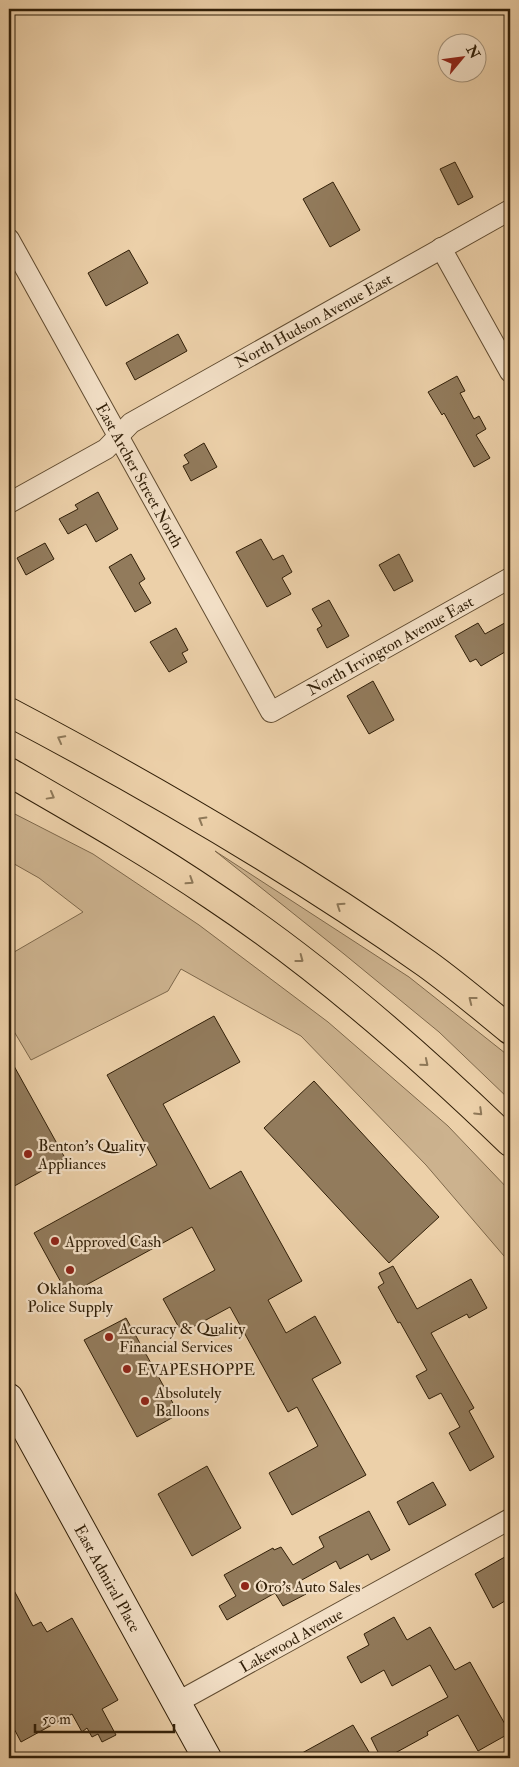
<svg xmlns="http://www.w3.org/2000/svg" width="519" height="1767" viewBox="0 0 519 1767" font-family="'IM FELL Double Pica',serif">
  <style>
    .green { fill: #ccb28e; stroke: #7e684b }
    .building { fill: #927b5c; stroke: #311f08 }
    .lines { fill: none; stroke-linecap: round; stroke-linejoin: round }
    .minor-casing { stroke: #604b30; stroke-width: 22 }
    .secondary-casing { stroke: #311f08; stroke-width: 30 }
    .motorway-casing { stroke: #311f08; stroke-width: 30 }
    .minor { stroke: #f3e0c7; stroke-width: 20 }
    .secondary { stroke: #f3e0c7; stroke-width: 28 }
    .motorway { stroke: #ecd0a9; stroke-width: 28 }
    .oneway { stroke: #8e7858 }
    .poi-dot { fill: #8f2418; stroke: #f3e0c7; stroke-width: 2 }
    .labels { text-anchor: middle; stroke-width: 4.5; stroke-linejoin: round; paint-order: stroke }
    .street-label { font-size: 16px; fill: #311f08; stroke: #f3e0c7 }
    .poi-label { font-size: 16px; fill: #311f08; stroke: #f3e0c7; text-anchor: start }
  </style>
  <rect width="100%" height="100%" fill="#ecd0a9"/>
  <filter id="stains"><feTurbulence type="fractalNoise" baseFrequency=".004" numOctaves="4"/><feColorMatrix values="0 0 0 0 .2 0 0 0 0 .09 0 0 0 0 .02 0 0 0 .5 -.17"/></filter>
  <radialGradient id="worn" r=".72"><stop offset=".6" stop-color="#630" stop-opacity="0"/><stop offset="1" stop-color="#630" stop-opacity=".3"/></radialGradient>
  <g class="green">
    <path d="M9,811L93,854L199,925L328,1022L448,1126L510,1191V1263L426,1165L301,1036L181,969L168,991L31,1060L9,1023V955L83,912L39,878L9,861Z"/>
    <path d="M215,851L409,977L510,1057V1100L439,1032L344,954Z"/>
  </g>
  <g class="building">
    <path d="M455,162L473,197L458,205L440,169Z"/>
    <path d="M333,182L360,230L330,247L303,199Z"/>
    <path d="M129,250L148,283L106,306L88,273Z"/>
    <path d="M178,334L187,351L135,380L126,363Z"/>
    <path d="M457,376L465,391L460,393L474,419L479,416L486,429L476,435L490,458L474,467L444,413L442,415L428,392Z"/>
    <path d="M204,443L217,467L191,481L183,466L189,463L184,455Z"/>
    <path d="M98,492L118,529L96,542L86,524L68,534L59,519L78,509L75,505Z"/>
    <path d="M261,539L273,560L283,555L292,572L282,578L291,594L267,607L236,552Z"/>
    <path d="M45,543L54,559L26,575L17,558Z"/>
    <path d="M131,554L145,579L139,583L151,603L135,612L109,567Z"/>
    <path d="M399,554L413,581L394,591L379,565Z"/>
    <path d="M329,600L349,636L327,648L317,629L322,626L312,609Z"/>
    <path d="M510,620V649L481,666L476,659L470,662L455,636L478,623L485,634Z"/>
    <path d="M176,628L188,650L182,653L187,662L169,672L150,642Z"/>
    <path d="M373,681L394,720L369,734L347,696Z"/>
    <path d="M214,1016L240,1062L163,1104L210,1189L241,1171L302,1281L268,1300L286,1333L315,1316L341,1363L312,1379L366,1475L292,1515L269,1473L318,1446L297,1407L288,1412L230,1307L182,1333L163,1299L215,1270L192,1227L68,1295L34,1233L157,1165L107,1075Z"/>
    <path d="M9,1057L65,1158L9,1189Z"/>
    <path d="M314,1081L439,1217L389,1263L264,1128Z"/>
    <path d="M393,1266L417,1309L471,1279L487,1308L469,1318L467,1314L431,1333L474,1408L469,1411L494,1457L470,1471L449,1433L460,1427L441,1393L429,1399L416,1376L427,1370L400,1322L398,1323L378,1287L384,1283L379,1273Z"/>
    <path d="M126,1318L179,1414L137,1437L84,1340Z"/>
    <path d="M207,1466L241,1528L192,1556L158,1494Z"/>
    <path d="M433,1482L446,1505L409,1525L397,1502Z"/>
    <path d="M369,1511L390,1550L371,1560L368,1554L340,1569L336,1561L300,1581L306,1594L283,1606L275,1593L227,1620L219,1606L236,1596L224,1575L273,1548L274,1550L281,1547L293,1565L324,1547L319,1537Z"/>
    <path d="M510,1554V1598L493,1608L475,1574Z"/>
    <path d="M9,1581L33,1626L41,1622L47,1632L72,1618L118,1700L102,1709L116,1735L102,1742L98,1734L92,1737L87,1728L82,1732L72,1714L21,1742L9,1719Z"/>
    <path d="M394,1617L407,1640L430,1627L455,1670L470,1662L510,1733L478,1751L458,1715L427,1732L428,1735L386,1758H381L371,1738L448,1697L430,1665L392,1686L384,1670L361,1683L347,1657L369,1645L364,1634Z"/>
    <path d="M353,1725L369,1752L358,1758H293Z"/>
  </g>
  <g class="lines">
    <g class="minor-casing">
      <g id="minor">
        <path d="M9,239L271,712L510,578"/>
        <path d="M441,248L510,372"/>
        <path d="M9,503L106,449L131,423L510,210"/>
        <path d="M176,1703L510,1519"/>
      </g>
    </g>
    <g class="secondary-casing">
      <path id="secondary" d="M9,1398L207,1758"/>
    </g>
    <g class="motorway-casing">
      <g id="motorway">
        <path d="M9,712C153,788 294,870 427,964C456,985 483,1008 510,1030"/>
        <path d="M9,772C78,812 147,851 213,896C320,967 418,1053 510,1142"/>
      </g>
    </g>
    <use href="#minor" class="minor"/>
    <use href="#secondary" class="secondary"/>
    <use href="#motorway" class="motorway"/>
  </g>
  <defs><path id="oneway-chevron" d="M-2-3.5L2.5 0L-2 3.5" fill="none" stroke-width="1.6" stroke-linecap="round" stroke-linejoin="round" transform="scale(1.25)"/></defs>
  <g class="oneway">
    <use href="#oneway-chevron" transform="translate(61 739) rotate(-152)"/>
    <use href="#oneway-chevron" transform="translate(51 796) rotate(29)"/>
    <use href="#oneway-chevron" transform="translate(202 820) rotate(-149)"/>
    <use href="#oneway-chevron" transform="translate(190 881) rotate(33)"/>
    <use href="#oneway-chevron" transform="translate(340 906) rotate(-146)"/>
    <use href="#oneway-chevron" transform="translate(300 959) rotate(37)"/>
    <use href="#oneway-chevron" transform="translate(472 1000) rotate(-142)"/>
    <use href="#oneway-chevron" transform="translate(425 1063) rotate(40)"/>
    <use href="#oneway-chevron" transform="translate(479 1112) rotate(44)"/>
  </g>
  <g class="poi-dot">
    <circle cx="28" cy="1154" r="5"/>
    <circle cx="55" cy="1241" r="5"/>
    <circle cx="70" cy="1270" r="5"/>
    <circle cx="109" cy="1337" r="5"/>
    <circle cx="127" cy="1369" r="5"/>
    <circle cx="145" cy="1401" r="5"/>
    <circle cx="245" cy="1586" r="5"/>
  </g>
  <g class="labels">
    <g class="street-label">
      <text transform="translate(313 320) rotate(-29)" y="6">North Hudson Avenue East</text>
      <text transform="translate(140 475) rotate(61)" y="6">East Archer Street North</text>
      <text transform="translate(390 645) rotate(-29)" y="6">North Irvington Avenue East</text>
      <text transform="translate(108 1578) rotate(61)" y="6">East Admiral Place</text>
      <text transform="translate(291 1640) rotate(-29)" y="6">Lakewood Avenue</text>
    </g>
    <g class="poi-label">
      <text x="38" y="1151">Benton's Quality<tspan x="38" dy="18">Appliances</tspan></text>
      <text x="65" y="1247">Approved Cash</text>
      <text x="70" y="1294" text-anchor="middle">Oklahoma<tspan x="70" dy="18">Police Supply</tspan></text>
      <text x="119" y="1334">Accuracy &amp; Quality<tspan x="119" dy="18">Financial Services</tspan></text>
      <text x="137" y="1375">EVAPESHOPPE</text>
      <text x="155" y="1398">Absolutely<tspan x="155" dy="18">Balloons</tspan></text>
      <text x="255" y="1592">Oro's Auto Sales</text>
    </g>
  </g>
  <rect width="519" height="1767" fill="none" stroke="#ecd0a9" stroke-width="30"/>
  <rect x="10" y="10" width="499" height="1747" fill="none" stroke="#311f08" stroke-width="2.5"/>
  <rect x="15" y="15" width="489" height="1737" fill="none" stroke="#311f08"/>
  <g transform="translate(462 58) rotate(61)"><circle r="24" fill="#f3e0c7" stroke="#a5937b"/>
  <path d="M0-4L9 19L0 12L-9 19Z" fill="#8f2418"/>
  <text y="-8" font-size="14" font-weight="bold" text-anchor="middle" fill="#311f08">N</text>
  </g>
  <path d="M35 1724v8h139v-8" fill="none" stroke="#311f08" stroke-width="2.5"/>
  <text x="42" y="1724" font-size="15" fill="#311f08" stroke="#f3e0c7" stroke-width="4" paint-order="stroke">50 m</text>
  <rect width="100%" height="100%" filter="url(#stains)"/>
  <rect width="100%" height="100%" fill="url(#worn)"/>
</svg>
